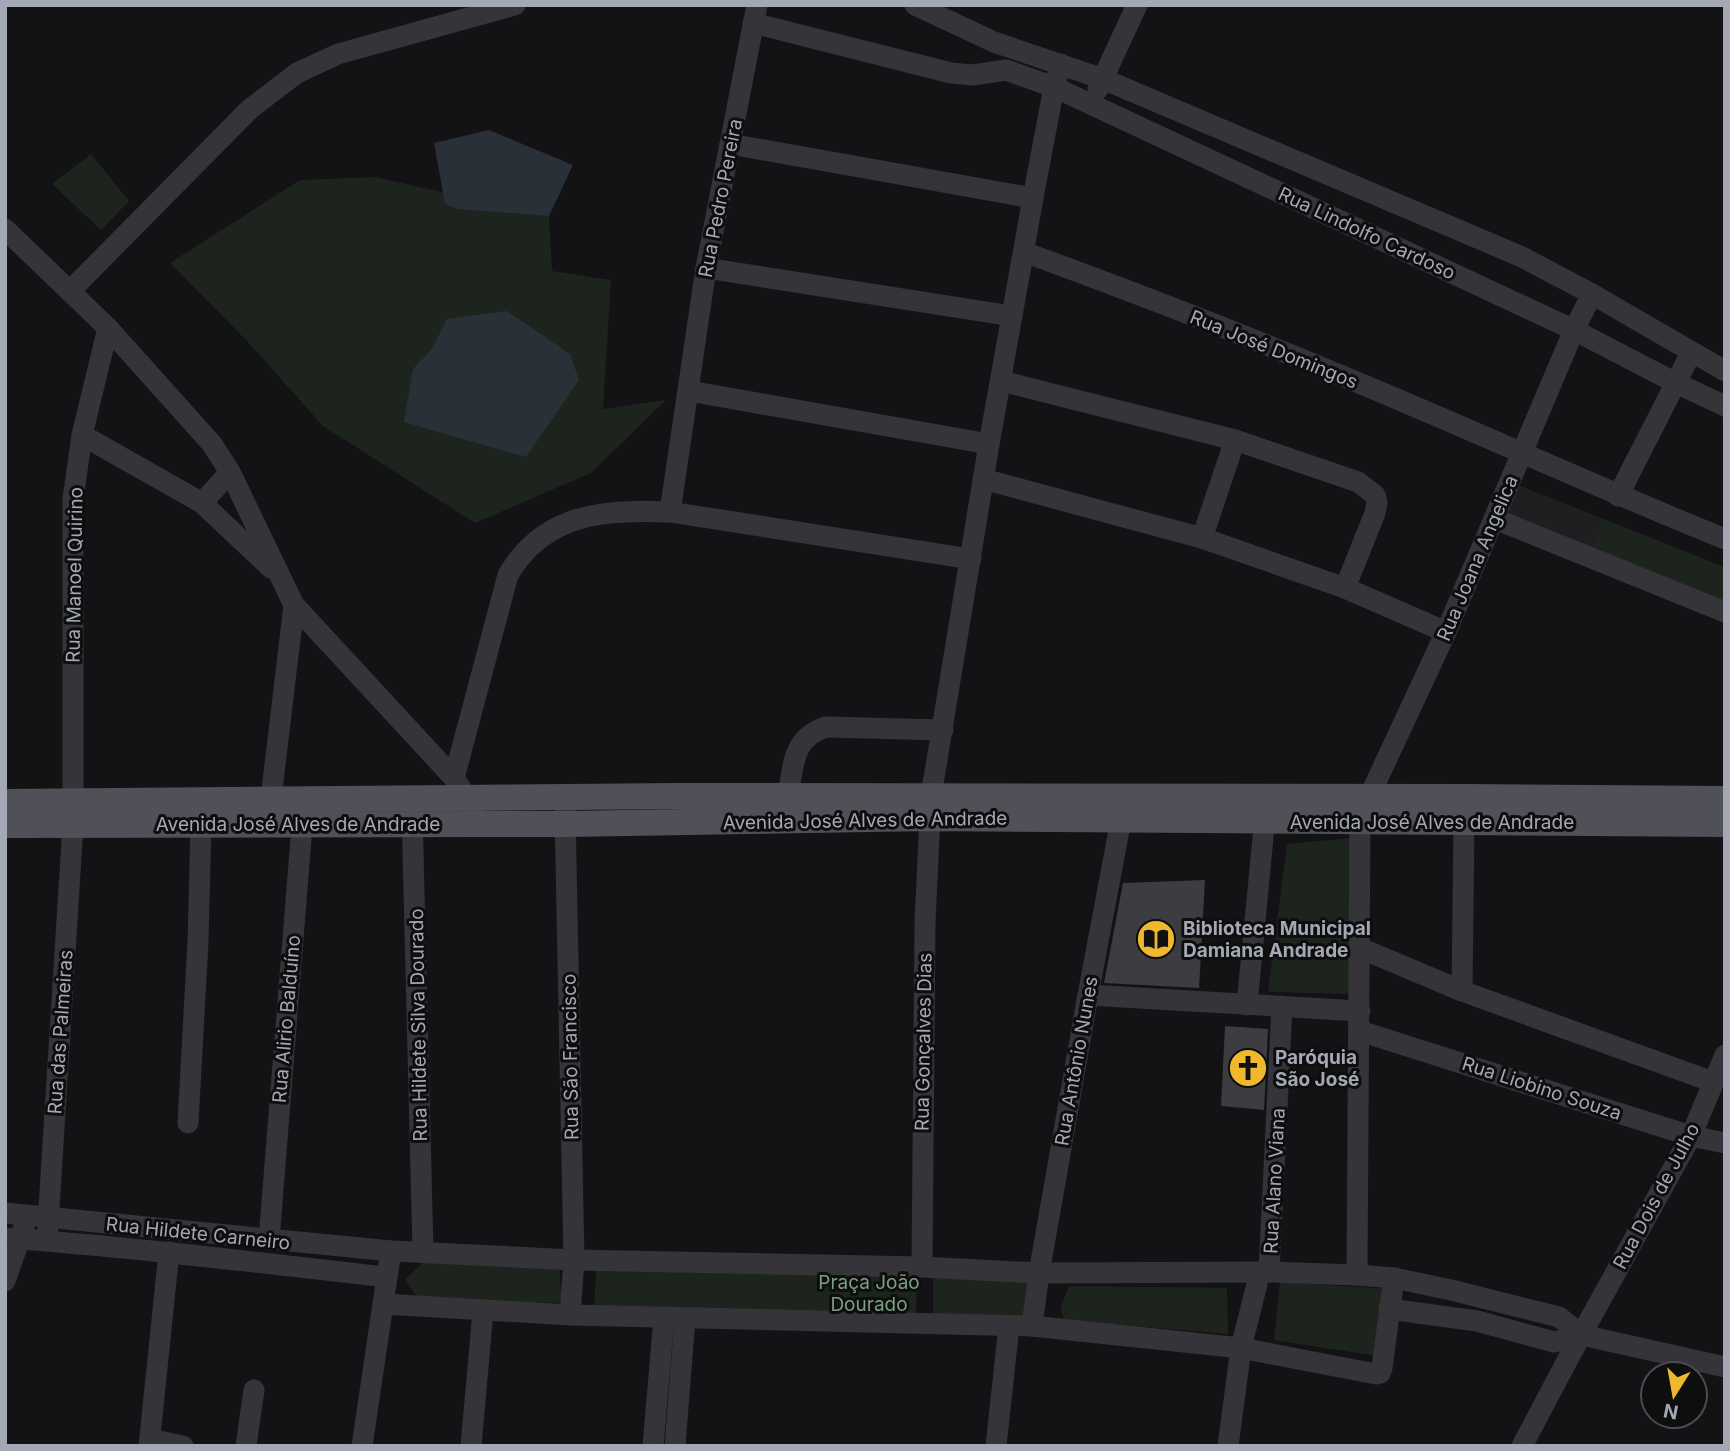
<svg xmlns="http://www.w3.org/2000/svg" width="1730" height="1451" viewBox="0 0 1730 1451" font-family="Inter,sans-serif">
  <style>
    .built { fill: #1f1f21 }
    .green { fill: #1d241e }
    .water { fill: #293038 }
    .building { fill: #3d3d41 }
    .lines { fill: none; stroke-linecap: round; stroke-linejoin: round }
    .minor { stroke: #343439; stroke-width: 21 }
    .major { stroke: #505158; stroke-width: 26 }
    .labels { text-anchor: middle; stroke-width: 6; stroke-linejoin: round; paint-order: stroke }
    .street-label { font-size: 19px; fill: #a4a8b4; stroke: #0e0e0f }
    .poi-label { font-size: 19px; font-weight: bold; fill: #a4a8b4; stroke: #0e0e0f; text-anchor: start }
    .park-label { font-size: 19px; fill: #7b9f7f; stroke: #0e0e0f }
  </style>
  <rect width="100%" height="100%" fill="#131214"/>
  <path class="built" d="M1515,484L1677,548L1658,591L1498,527Z"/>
  <g class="green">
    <path d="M91,154L129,201L101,230L52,184Z"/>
    <path d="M375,177L549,216L552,271L611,280L603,409L666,400L591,473L475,523L323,426L247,341L170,263L300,180Z"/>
    <path d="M1603,519L1725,567V605L1586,562Z"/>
    <path d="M1361,837L1357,994L1268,992L1287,844Z"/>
    <path d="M426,1260L559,1262L562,1303L418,1299L405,1279Z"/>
    <path d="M597,1262L917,1270L916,1319L594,1308Z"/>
    <path d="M933,1271H1049L1041,1325L933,1321Z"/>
    <path d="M1280,1282L1390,1289L1376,1356L1274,1340Z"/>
    <path d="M1069,1286L1227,1288L1228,1334L1064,1320L1061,1306Z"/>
  </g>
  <g class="water">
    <path d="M489,130L573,165L549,216L458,209L445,204L434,143Z"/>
    <path d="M507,311L570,354L579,380L526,457L404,422L413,369L432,349L447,319Z"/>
  </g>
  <g class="building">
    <path d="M1205,880L1199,988L1104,983L1123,883Z"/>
    <path d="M1225,1026L1268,1029L1264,1110L1221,1106Z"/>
  </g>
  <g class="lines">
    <g class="minor">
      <path d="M915,5L994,42L1103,79L1522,257L1592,294L1725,371"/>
      <path d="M753,23L951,73L973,75L1006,70L1054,87L1574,330L1674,382L1725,406"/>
      <path d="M1098,89L1137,5"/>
      <path d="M730,144L1033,198"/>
      <path d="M5,229L108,328L212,444L230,472L294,605L454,778L474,809"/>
      <path d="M1024,252C1128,290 1232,330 1335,373C1466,427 1594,486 1725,539"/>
      <path d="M706,268L1012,316"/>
      <path d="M70,291L250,109L297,73L338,54L515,5"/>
      <path d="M1001,381L1235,440"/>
      <path d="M689,391L989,444"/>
      <path d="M82,435L202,503L271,568"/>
      <path d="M983,479L1202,538L1345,588L1446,632"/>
      <path d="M1618,496L1691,353"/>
      <path d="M202,503L230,472"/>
      <path d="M670,512L706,268L757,5"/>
      <path d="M1495,519L1725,612"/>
      <path d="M1202,538L1235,440L1358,482L1375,495L1377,502L1375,513L1345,588"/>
      <path d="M454,778L508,575C544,513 605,509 670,512L971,559"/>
      <path d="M788,796C794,764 792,738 826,727L943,730"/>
      <path d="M412,811L423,1252"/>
      <path d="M565,811L574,1260L570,1315"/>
      <path d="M269,815L294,605"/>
      <path d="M1360,948L1462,991L1713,1082"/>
      <path d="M1462,991L1464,821"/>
      <path d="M1088,995L1360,1011"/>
      <path d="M1247,1005L1266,806"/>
      <path d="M1360,1031L1691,1136L1725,1143"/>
      <path d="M188,1123L198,942L201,824"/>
      <path d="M5,1213L391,1251L574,1260L922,1267L1039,1273L1269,1272L1357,1275L1394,1278L1451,1290L1559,1317L1582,1335L1725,1367"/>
      <path d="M5,1238C133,1247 260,1263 387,1277"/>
      <path d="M47,1240L73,825V499L82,435L108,328"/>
      <path d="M269,1240L302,826L298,811"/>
      <path d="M391,1251L383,1304L570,1315L1032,1326L1241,1348L1376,1374L1380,1373L1382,1368L1394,1278"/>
      <path d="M922,1267L925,922L931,796L989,444L1033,198L1054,87L1061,64"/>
      <path d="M1269,1272L1282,1006"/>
      <path d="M1357,1275L1360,821L1369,797L1446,632L1574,330L1592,294"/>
      <path d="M5,1281L24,1227"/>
      <path d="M1389,1309L1477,1321L1554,1342L1582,1335"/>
      <path d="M1032,1326L1039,1273L1088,995L1124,804"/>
      <path d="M150,1439L183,1446"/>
      <path d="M149,1446L169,1252"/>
      <path d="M246,1446L254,1390"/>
      <path d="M362,1446L383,1304"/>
      <path d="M471,1446L483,1311"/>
      <path d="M653,1446L664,1318"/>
      <path d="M675,1446L685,1318"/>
      <path d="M996,1446L1009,1326"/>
      <path d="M1228,1446L1241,1348L1260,1272"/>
      <path d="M1522,1446L1568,1359L1691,1136L1725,1055"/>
    </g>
    <g class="major">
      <path d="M5,802L680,796L1467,797L1725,799"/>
      <path d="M5,825L566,824L929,818L1725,824"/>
    </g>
  </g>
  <defs>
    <g id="library-disc" transform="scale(2.0125)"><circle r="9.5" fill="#efb82f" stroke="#0e0e0f"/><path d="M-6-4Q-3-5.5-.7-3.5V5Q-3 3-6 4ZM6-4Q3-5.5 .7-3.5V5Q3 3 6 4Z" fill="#111"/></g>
    <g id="church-disc" transform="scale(2.0125)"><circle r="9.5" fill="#efb82f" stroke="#0e0e0f"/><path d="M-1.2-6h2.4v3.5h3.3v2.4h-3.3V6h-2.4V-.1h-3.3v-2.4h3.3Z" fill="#111"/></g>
  </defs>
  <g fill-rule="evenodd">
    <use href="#library-disc" x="1156" y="939"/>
    <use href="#church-disc" x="1248" y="1068"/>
  </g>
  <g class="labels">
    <g class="street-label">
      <text transform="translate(720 198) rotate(-79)" y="7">Rua Pedro Pereira</text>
      <text transform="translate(1367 233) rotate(25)" y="7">Rua Lindolfo Cardoso</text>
      <text transform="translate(1274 349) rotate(22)" y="7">Rua José Domingos</text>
      <text transform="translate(1477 558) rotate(-67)" y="7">Rua Joana Angelica</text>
      <text transform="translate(74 575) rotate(-89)" y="7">Rua Manoel Quirino</text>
      <text transform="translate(865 820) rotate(-1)" y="7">Avenida José Alves de Andrade</text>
      <text x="1432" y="829">Avenida José Alves de Andrade</text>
      <text x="298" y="831">Avenida José Alves de Andrade</text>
      <text transform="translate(286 1019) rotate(-85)" y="7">Rua Alirio Balduíno</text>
      <text transform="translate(418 1025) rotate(-91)" y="7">Rua Hildete Silva Dourado</text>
      <text transform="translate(60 1032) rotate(-86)" y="7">Rua das Palmeiras</text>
      <text transform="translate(923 1042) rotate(-89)" y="7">Rua Gonçalves Dias</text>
      <text transform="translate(570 1057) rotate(-91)" y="7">Rua São Francisco</text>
      <text transform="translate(1076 1061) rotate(-80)" y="7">Rua Antônio Nunes</text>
      <text transform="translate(1542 1088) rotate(18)" y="7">Rua Liobino Souza</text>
      <text transform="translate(1274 1181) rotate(-87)" y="7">Rua Alano Viana</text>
      <text transform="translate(1656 1196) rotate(-62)" y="7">Rua Dois de Julho</text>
      <text transform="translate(198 1233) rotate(6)" y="7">Rua Hildete Carneiro</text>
    </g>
    <g class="poi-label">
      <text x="1183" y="935">Biblioteca Municipal<tspan x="1183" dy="22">Damiana Andrade</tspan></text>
      <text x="1275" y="1064">Paróquia<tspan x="1275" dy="22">São José</tspan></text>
    </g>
    <g class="park-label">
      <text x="869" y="1289">Praça João<tspan x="869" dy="22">Dourado</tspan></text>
    </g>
  </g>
  <rect width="1730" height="1451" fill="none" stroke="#a4a8b4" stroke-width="14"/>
  <g transform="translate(1674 1395) rotate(191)"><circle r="33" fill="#0e0e0f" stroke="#4a4c51" stroke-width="2"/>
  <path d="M0-5L12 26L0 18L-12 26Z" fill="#efb82f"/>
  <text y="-10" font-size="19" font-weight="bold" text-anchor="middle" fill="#a4a8b4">N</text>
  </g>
</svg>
